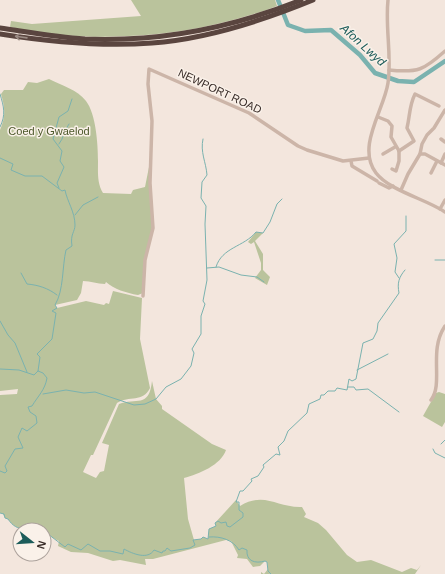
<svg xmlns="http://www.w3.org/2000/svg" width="445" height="574" viewBox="0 0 445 574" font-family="Helvetica,sans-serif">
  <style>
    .green { fill: #bac39c }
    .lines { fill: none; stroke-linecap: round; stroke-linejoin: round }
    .stream { stroke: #7ab2af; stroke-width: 1 }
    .river { stroke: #7ab2af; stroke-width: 4.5 }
    .minor { stroke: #ccb5a8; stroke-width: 3.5 }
    .highway { stroke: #5a453f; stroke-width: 5 }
    .oneway { stroke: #9a8a83 }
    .labels { text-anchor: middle; stroke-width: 3; stroke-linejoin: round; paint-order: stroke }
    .street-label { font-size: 11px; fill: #382c28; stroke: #faf1e9 }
    .park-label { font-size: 11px; fill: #4c582b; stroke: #faf1e9 }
    .water-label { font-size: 12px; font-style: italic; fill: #1c5c5a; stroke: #faf1e9 }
  </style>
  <rect width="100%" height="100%" fill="#f3e6dd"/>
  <g class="green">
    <path d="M131,0H275L277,6C208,32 134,41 61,35C44,34 27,30 10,27L11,21L32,24L141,16Z"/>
    <path d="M49,79C61,85 78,90 86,101C96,114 98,144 98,161C98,173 97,183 103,193L131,194L133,190L145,187L149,167L152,228L144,264L143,293L138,295C126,293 114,289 106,282L105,284C97,284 91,281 83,281L81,293L77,300L55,305L57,308L86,301L104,305L106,303L109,304L113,291L142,298L140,339L150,388C143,403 129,395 117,403L93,455H91L83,472L96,478L100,472L104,471L109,445L102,443L119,404C136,397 149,409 152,381L156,399L162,406V409L212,444L226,450C221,465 199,474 184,478L188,519L194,540L201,539L203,537L208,539L209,529L216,526L215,523L236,500L240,506C265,491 277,508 302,507L306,514L304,517L318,523L326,530L347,555L357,562L371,560L402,572L411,568L417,570L421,565L415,574H261V572L264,574L268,569L267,562L265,561L260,566L253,567L247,559L237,558L238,555L231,541L226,540L153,559H145L146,565L120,560L113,561L88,553L71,552L58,546L59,541C53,539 47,532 42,530C28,525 19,535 8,519L5,518L3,514L0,513V395L17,394L18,389L0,391V130C6,116 5,108 1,94L4,90H23L28,82L37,83Z"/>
    <path d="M256,232L263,233L255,241L263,254V270L270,277L267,285L255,278L261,270V263L254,242L251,244L248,242Z"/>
    <path d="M439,392L445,394V422L442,427L423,416L436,393Z"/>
  </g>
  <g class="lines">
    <g class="stream">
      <path d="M0,94C4,107 6,115 0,127"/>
      <path d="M59,144C64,138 64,130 69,124"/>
      <path d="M0,158L13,164L11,170L25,176H42L62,191L65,190C67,201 75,212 75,225C75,232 70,234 72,246L66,250C62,267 64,290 55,305L57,308L52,311L56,313L52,339L37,354L40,357L38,371L43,373L47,378C45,390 38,396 32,406L28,407L30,412L36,416L37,423L27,431L22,428L18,437L23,448L15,449L5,466L7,471L5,473L0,471"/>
      <path d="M59,188L57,183L64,167L60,161L62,151L53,139L59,117L68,111L72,99"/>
      <path d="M75,215L83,205L98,197"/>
      <path d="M435,260H445"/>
      <path d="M216,267C222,247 244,247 256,232L263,233L270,222L277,204L282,199"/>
      <path d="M207,268L219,267L241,275L257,277L264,282"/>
      <path d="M21,273L27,284C38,285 48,288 57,295"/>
      <path d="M399,278L395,272L397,258L394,244L406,231V216"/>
      <path d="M0,321L8,335L15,343L27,372"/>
      <path d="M0,369L19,370L34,375L38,371"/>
      <path d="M357,370L388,354"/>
      <path d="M348,387H354L356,390L368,389L399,412"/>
      <path d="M43,394L66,390L84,393L95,392L134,405L145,404L156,399L166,387L181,379L191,366L194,353L192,349L201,334V316L205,304L203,301L207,280L205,224L206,206L201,198L202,182L207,175C206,162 200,152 203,139"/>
      <path d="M441,444L445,440"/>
      <path d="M433,449L435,453L445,458"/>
      <path d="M0,513L4,514L5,518L8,519C18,534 27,526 42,530"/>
      <path d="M44,531L65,547L68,544L81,550L88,544L100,551H110L123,554L124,549C133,554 148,560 154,550L162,553L163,551H165L167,548L171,551L190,548L195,545L193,540L201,539L203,537L208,539L209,529L216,526L215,523L218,521L221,523L226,522L227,526L230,527L243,517V513L239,510V502H236L240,491H243L252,481L251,479L258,476L264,467L263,465L276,454L280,455L278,447L284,441L288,431L307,413L309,404L320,399L321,395H324L328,391H335L337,388L347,390L349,379L352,381L356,379L363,343L373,339L377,331L378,323L399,293C397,283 399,277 405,270"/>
      <path d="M209,537C221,536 233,540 239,550L242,548L247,550C246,561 255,564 265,561L267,562L268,571L271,574"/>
    </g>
    <path class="river" d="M278,0L288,25L305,31L331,30L360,55L375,73L398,81L414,82L445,61"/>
    <g class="minor">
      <path d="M388,0C385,28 392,55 388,83C384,110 356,147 376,173C390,191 426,199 445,212"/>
      <path d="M389,70C418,73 424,70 445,51"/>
      <path d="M378,117L388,121L392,126L391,137L399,151"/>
      <path d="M441,139L445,142"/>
      <path d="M399,151L414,141L407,128C410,116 409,106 415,94L439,106"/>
      <path d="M383,154L395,147"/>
      <path d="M420,154H425L445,165"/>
      <path d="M351,161L352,166L377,181"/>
      <path d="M441,163L445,154"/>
      <path d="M392,169L396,171L399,161V151"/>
      <path d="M431,173L437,161"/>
      <path d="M379,183L389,188L393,186"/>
      <path d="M401,190L408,174L420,154L422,144L427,135L434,128L445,110"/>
      <path d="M440,209L445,200"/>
      <path d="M143,296L145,260L153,228L150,183L152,121L148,84L149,69L249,113L298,146L307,150L343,161L369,158"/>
      <path d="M431,400C444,383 428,351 445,326"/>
    </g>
    <g class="highway">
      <path d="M0,28C28,32 56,37 85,39C159,42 232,28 301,0"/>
      <path d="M0,34C50,42 101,47 152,43C207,39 262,21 313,0"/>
    </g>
  </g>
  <defs><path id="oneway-shaft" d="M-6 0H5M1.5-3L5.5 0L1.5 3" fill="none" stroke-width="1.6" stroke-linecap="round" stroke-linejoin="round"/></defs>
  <use class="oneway" href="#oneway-shaft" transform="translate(21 37) rotate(-172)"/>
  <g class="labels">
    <g class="street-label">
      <text transform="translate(220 91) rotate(25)" y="4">NEWPORT ROAD</text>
    </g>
    <g class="park-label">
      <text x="49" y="135">Coed y Gwaelod</text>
    </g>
    <g class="water-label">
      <text transform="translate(363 45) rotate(42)" y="4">Afon Lwyd</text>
    </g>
  </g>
  <g transform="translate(32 542) rotate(107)"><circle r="19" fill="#faf1e9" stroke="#aca29c"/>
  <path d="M0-3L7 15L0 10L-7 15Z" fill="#1c5c5a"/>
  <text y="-6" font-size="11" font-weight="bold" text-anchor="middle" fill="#382c28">N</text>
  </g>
</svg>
